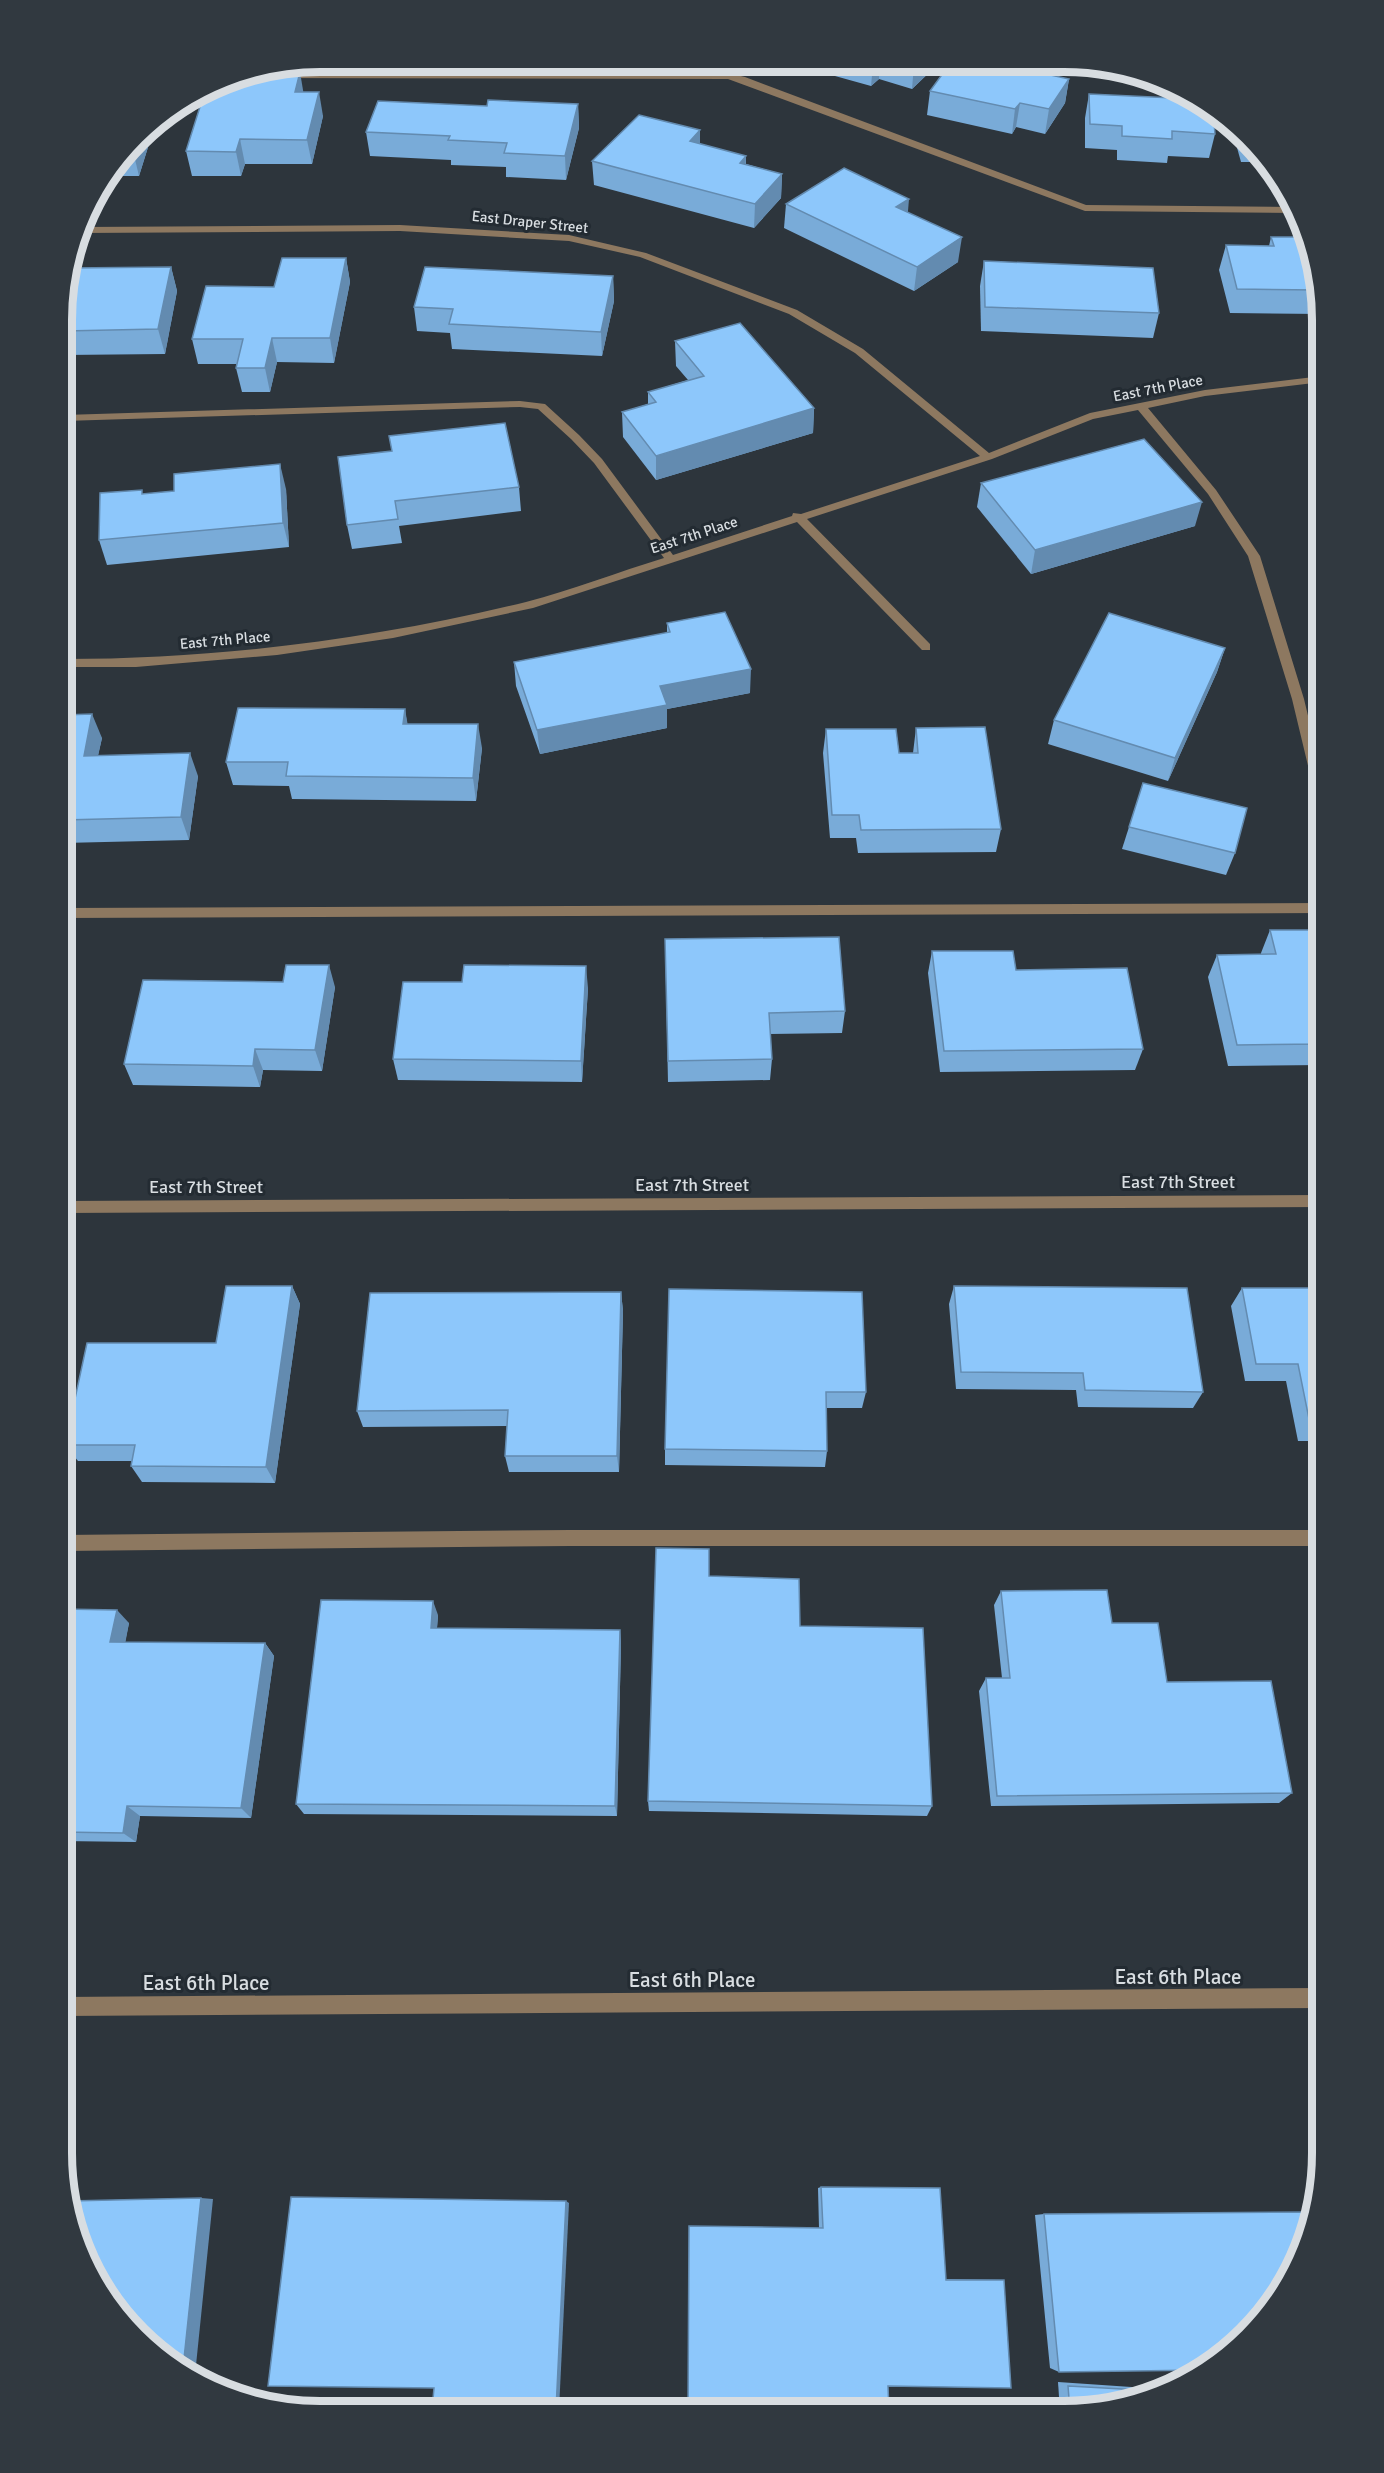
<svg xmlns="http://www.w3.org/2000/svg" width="1384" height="2473" viewBox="0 0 1384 2473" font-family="Signika,sans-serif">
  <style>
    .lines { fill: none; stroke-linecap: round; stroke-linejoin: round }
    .minor { fill: #8d7860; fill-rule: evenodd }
    .wall { fill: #79abd8 }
    .shaded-wall { fill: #638bb0 }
    .building { fill: #8dc7fb; stroke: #638bb0; stroke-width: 1.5 }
    .labels { text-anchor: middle; stroke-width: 6; stroke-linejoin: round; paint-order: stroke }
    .far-street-label { font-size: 15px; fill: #d8dde1; stroke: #232b32 }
    .street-label { font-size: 18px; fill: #d8dde1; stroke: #232b32 }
    .near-street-label { font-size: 21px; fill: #d8dde1; stroke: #232b32 }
    .rim { fill: none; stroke: #d8dde1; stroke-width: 8 }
  </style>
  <rect width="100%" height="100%" fill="#2d353c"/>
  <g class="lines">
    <g class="minor">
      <path d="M728,73L745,77L1086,205L1294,207L1297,213L1085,211L728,79L236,78L255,74Z"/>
      <path d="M400,225L569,235L646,253L797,310L863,349L989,453L1090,413L1205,390L1322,376V382L1205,396L1148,408L1216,490L1260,556L1304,699L1322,774V803L1316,799L1292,699L1248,556L1208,494L1138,410L1093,419L992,459L807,519L930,644V650H922L797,522L533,608L393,638L277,655L136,667H63V659C219,659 375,639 526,602C572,590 618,572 664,558L594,463L571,439L538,409L520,407L64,421V415L520,401L545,404L579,435L602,459L673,555L792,516L793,513L801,514L980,456L855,353L789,314L640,257L569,241L400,231L80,233L82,227Z"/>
      <path d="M1322,903V913L63,918V908Z"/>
      <path d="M1322,1195V1207L63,1213V1201Z"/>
      <path d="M570,1530H1322V1546H570L62,1551V1535Z"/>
      <path d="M1322,1988V2008L62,2016V1997Z"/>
    </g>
  </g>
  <g class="wall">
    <path d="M818,65H937L912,89L879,79L871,86L817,71Z"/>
    <path d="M1069,79L1065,103L1045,134L1016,127L1012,134L927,115L930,91Z"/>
    <path d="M303,92L323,116L312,164H245L241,176H192L186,151Z"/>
    <path d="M1089,94L1215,134L1209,158L1168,156L1167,163L1117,160V150L1085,148V118Z"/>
    <path d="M578,104L579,128L566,180L506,177V167L451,165V160L370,156L366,132L487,106Z"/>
    <path d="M1232,124L1234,125L1266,162H1241L1231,126Z"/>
    <path d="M149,126L154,128L139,176H111Z"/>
    <path d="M700,130V144L746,156V164L782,174L781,198L754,228L594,185L592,161Z"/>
    <path d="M786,204L908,212L958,262L914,291L784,228Z"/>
    <path d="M1271,237H1309L1322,314L1230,313L1219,270L1226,245L1269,246Z"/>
    <path d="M346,258L350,282L334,363L277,362L270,392H242L236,368V364H198L192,339L274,287Z"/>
    <path d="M984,261L1159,313L1153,338L981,331L980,286Z"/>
    <path d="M171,267L177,291L165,354L64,355V287Z"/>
    <path d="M613,276L614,301L602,356L452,349L450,333L417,331L414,307Z"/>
    <path d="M675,341L814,408L813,433L656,480L623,437L622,412L648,404V392L688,380L676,366Z"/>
    <path d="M392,451L519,487L521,511L399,526L402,543L352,549L347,525Z"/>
    <path d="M981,483L1195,526L1031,574L977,507Z"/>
    <path d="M286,489L289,547L107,565L99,540Z"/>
    <path d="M667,623L750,693L667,709V728L540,754L516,686L514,662L667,633Z"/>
    <path d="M1225,648L1217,672L1168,781L1048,744L1054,720Z"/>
    <path d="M405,709L407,724L482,748L476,801L292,799L289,786L233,785L226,762Z"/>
    <path d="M63,715L102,738L98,755L198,776L189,840L63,843Z"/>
    <path d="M916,728L1001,829L996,852L858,853L856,838H830L823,753L826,729L899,753H913Z"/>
    <path d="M1143,783L1235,853L1226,875L1122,849Z"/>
    <path d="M1270,930H1322V1065L1228,1066L1208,977L1217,955H1261V953Z"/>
    <path d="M665,939L845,1011L842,1033L770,1034L772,1059L770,1080L668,1082Z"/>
    <path d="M932,951L1016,970L1143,1049L1135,1070L940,1072L928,973Z"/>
    <path d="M283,982L335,987L322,1071L263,1070L260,1087L133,1085L124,1064Z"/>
    <path d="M588,988L582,1082L398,1080L393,1059Z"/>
    <path d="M292,1286L300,1304L275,1483L142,1482L131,1466L132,1461H78L65,1445L216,1343Z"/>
    <path d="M954,1286L1203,1392L1193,1408L1078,1407L1076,1390L956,1389L949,1304Z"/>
    <path d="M1242,1288H1322V1441H1298L1286,1381H1245L1231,1306Z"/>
    <path d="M669,1289L866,1392L862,1408H826L827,1451L825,1467L665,1465V1449Z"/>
    <path d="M621,1292L623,1311L619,1472H509L505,1456L507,1426L363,1427L357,1411Z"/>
    <path d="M709,1576L800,1626L932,1806L927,1816L649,1811L648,1801Z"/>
    <path d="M1001,1591L1112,1623L1167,1682L1292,1793L1279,1803L991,1806L979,1691L986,1678H1002L994,1605Z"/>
    <path d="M62,1609L129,1623L125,1642L265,1643L274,1656L251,1818L140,1816L136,1842L62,1841Z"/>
    <path d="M438,1615L437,1628L620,1630L621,1644L617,1816L304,1814L296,1804Z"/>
    <path d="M821,2187L945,2279L1004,2280L888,2386L819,2228L818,2188Z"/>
    <path d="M1044,2214L1208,2368L1199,2372V2370L1059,2372L1050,2368L1035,2215Z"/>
    <path d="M1058,2382L1146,2388L1158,2391L1147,2398L1060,2411Z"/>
  </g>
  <g class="shaded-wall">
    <path d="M873,65H880L879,79L871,86Z"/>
    <path d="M914,65H937L912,89Z"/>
    <path d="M300,72L304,96L295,92Z"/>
    <path d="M1069,79L1065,103L1045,134L1049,109Z"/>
    <path d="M319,92L323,116L312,164L307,140Z"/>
    <path d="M1020,103L1016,127L1012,134L1015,109Z"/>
    <path d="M578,104L579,128L566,180L565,156Z"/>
    <path d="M153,124L154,128L139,176L133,151L135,145L149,126Z"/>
    <path d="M700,130V155L690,141Z"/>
    <path d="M240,139L245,164L241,176L236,152Z"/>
    <path d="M746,156L745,180L740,163Z"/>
    <path d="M782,174L781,198L754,228L755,204Z"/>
    <path d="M909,199L907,223L896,207Z"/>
    <path d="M962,237L958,262L914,291L917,267Z"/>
    <path d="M346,258L350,282L334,363L330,338Z"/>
    <path d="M171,267L177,291L165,354L158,329Z"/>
    <path d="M613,276L614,301L602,356L601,332Z"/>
    <path d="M272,338L277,362L270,392L265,368Z"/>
    <path d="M814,408L813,433L656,480V456Z"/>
    <path d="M280,464L286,489L289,547L283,523Z"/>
    <path d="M1202,502L1195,526L1031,574L1035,550Z"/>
    <path d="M1225,648L1217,672L1168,781L1175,758Z"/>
    <path d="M751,669L750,693L667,709V728L540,754L537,730L660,686Z"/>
    <path d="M405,709L409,732L403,724Z"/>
    <path d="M92,714L102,738L93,779L84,756Z"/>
    <path d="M478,724L482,748L476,801L473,778Z"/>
    <path d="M190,753L198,776L189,840L181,817Z"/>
    <path d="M329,965L335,987L322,1071L315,1050Z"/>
    <path d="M586,966L588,988L582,1082L581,1061Z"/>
    <path d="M255,1049L263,1070L260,1087L253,1066Z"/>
    <path d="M292,1286L300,1304L275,1483L266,1467Z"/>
    <path d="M621,1292L623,1311L619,1472L617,1456Z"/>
    <path d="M433,1601L438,1615L436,1641L431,1628Z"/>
    <path d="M117,1610L129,1623L123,1655L110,1642Z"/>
    <path d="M620,1630L621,1644L617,1816L615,1806Z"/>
    <path d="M265,1643L274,1656L251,1818L241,1808Z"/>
    <path d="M127,1806L140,1816L136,1842L123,1833Z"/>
    <path d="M201,2198L213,2199L195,2375L183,2368Z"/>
    <path d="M566,2201L569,2203L559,2410H556Z"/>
  </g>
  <g class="building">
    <path d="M949,65L1009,66L1069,79L1049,109L1020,103L1015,109L930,91Z"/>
    <path d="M270,71L300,72L295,92H319L307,140L240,139L236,152L186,151L205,91L221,81Z"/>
    <path d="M1089,94L1195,99L1213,111L1215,134L1172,131V139L1122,136V126L1090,124Z"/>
    <path d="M488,100L578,104L565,156L504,153L507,143L448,140L450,136L366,132L378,101L487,106Z"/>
    <path d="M639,115L700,130L690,141L746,156L740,163L782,174L755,204L592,161Z"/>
    <path d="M844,168L909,199L896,207L962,237L917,267L786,204Z"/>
    <path d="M1271,237H1309L1317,290L1237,289L1226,245L1274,246Z"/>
    <path d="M282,258H346L330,338H272L265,368H236L243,339H192L206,286L274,287Z"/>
    <path d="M984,261L1153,268L1159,313L985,307Z"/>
    <path d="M171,267L158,329L64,331V287L69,268Z"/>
    <path d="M425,267L613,276L601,332L449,324L453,309L414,307Z"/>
    <path d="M740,323L814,408L656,456L622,412L656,402L648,392L704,376L675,341Z"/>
    <path d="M505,423L519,487L395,501L398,519L347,525L338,457L392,451L389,436Z"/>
    <path d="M1144,439L1202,502L1035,550L981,483Z"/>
    <path d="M280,464L283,523L99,540L100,493L142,490V494L174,491V474Z"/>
    <path d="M725,612L751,669L660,686L667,705L537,730L514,662L670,632L667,623Z"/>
    <path d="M1109,613L1225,648L1175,758L1054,720Z"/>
    <path d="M238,708L405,709L403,724H478L473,778L286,776L288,762H226Z"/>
    <path d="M92,714L84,756L190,753L181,817L63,820V715Z"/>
    <path d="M985,727L1001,829L861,830L859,815H832L826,729H896L899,753H918L916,728Z"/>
    <path d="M1143,783L1247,808L1235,853L1129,827Z"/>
    <path d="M1270,930H1322V1044L1237,1045L1217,955L1276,954Z"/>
    <path d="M839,937L845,1011L769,1013L772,1059L668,1061L665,939Z"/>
    <path d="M932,951H1013L1016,970L1127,968L1143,1049L944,1051Z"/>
    <path d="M286,965H329L315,1050L255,1049L253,1066L124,1064L143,980L283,982Z"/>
    <path d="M464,965L586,966L581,1061L393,1059L403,982H462Z"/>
    <path d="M226,1286H292L266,1467L131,1466L135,1445H65L87,1343H216Z"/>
    <path d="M954,1286L1187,1288L1203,1392L1085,1390L1083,1373L961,1372Z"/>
    <path d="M1242,1288H1322V1424H1310L1298,1364H1256Z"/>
    <path d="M669,1289L862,1292L866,1392H826L827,1451L665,1449Z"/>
    <path d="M621,1292L617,1456H505L508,1410L357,1411L370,1293Z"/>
    <path d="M656,1548L709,1549V1576L799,1579L800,1626L923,1628L932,1806L648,1801Z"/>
    <path d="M1107,1590L1112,1623H1158L1167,1682L1271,1681L1292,1793L997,1796L986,1678H1010L1001,1591Z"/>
    <path d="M321,1600L433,1601L431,1628L620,1630L615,1806L296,1804Z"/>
    <path d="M62,1609L117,1610L110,1642L265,1643L241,1808L127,1806L123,1833L62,1832Z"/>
    <path d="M821,2187L940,2188L946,2280H1004L1011,2388L888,2386L889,2411L688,2410L689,2226L823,2228Z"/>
    <path d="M291,2197L566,2201L556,2410H432L434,2388L268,2386Z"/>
    <path d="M201,2198L183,2368L150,2348L105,2297L75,2236L69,2201Z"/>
    <path d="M1312,2212L1303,2252L1269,2311L1208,2368L1204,2370L1059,2372L1044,2214Z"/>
    <path d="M1068,2386L1158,2391L1159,2392L1147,2398L1070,2411Z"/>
  </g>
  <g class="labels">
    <g class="far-street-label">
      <text transform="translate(530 222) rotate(6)" y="5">East Draper Street</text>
      <text transform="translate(1158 388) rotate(-11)" y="5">East 7th Place</text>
      <text transform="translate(694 535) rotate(-18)" y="5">East 7th Place</text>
      <text transform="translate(225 640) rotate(-5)" y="5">East 7th Place</text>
    </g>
    <g class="street-label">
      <text x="1178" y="1188">East 7th Street</text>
      <text x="692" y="1191">East 7th Street</text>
      <text x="206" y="1193">East 7th Street</text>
    </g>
    <g class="near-street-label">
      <text x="1178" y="1984">East 6th Place</text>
      <text x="692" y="1987">East 6th Place</text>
      <text x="206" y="1990">East 6th Place</text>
    </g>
  </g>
  <path d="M0 0H1384V2473H0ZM320 72H1064A248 248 0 0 1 1312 320V2153A248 248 0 0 1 1064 2401H320A248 248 0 0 1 72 2153V320A248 248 0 0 1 320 72Z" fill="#313940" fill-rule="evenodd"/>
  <path class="rim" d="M320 72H1064A248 248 0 0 1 1312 320V2153A248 248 0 0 1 1064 2401H320A248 248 0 0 1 72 2153V320A248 248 0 0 1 320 72Z"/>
</svg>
